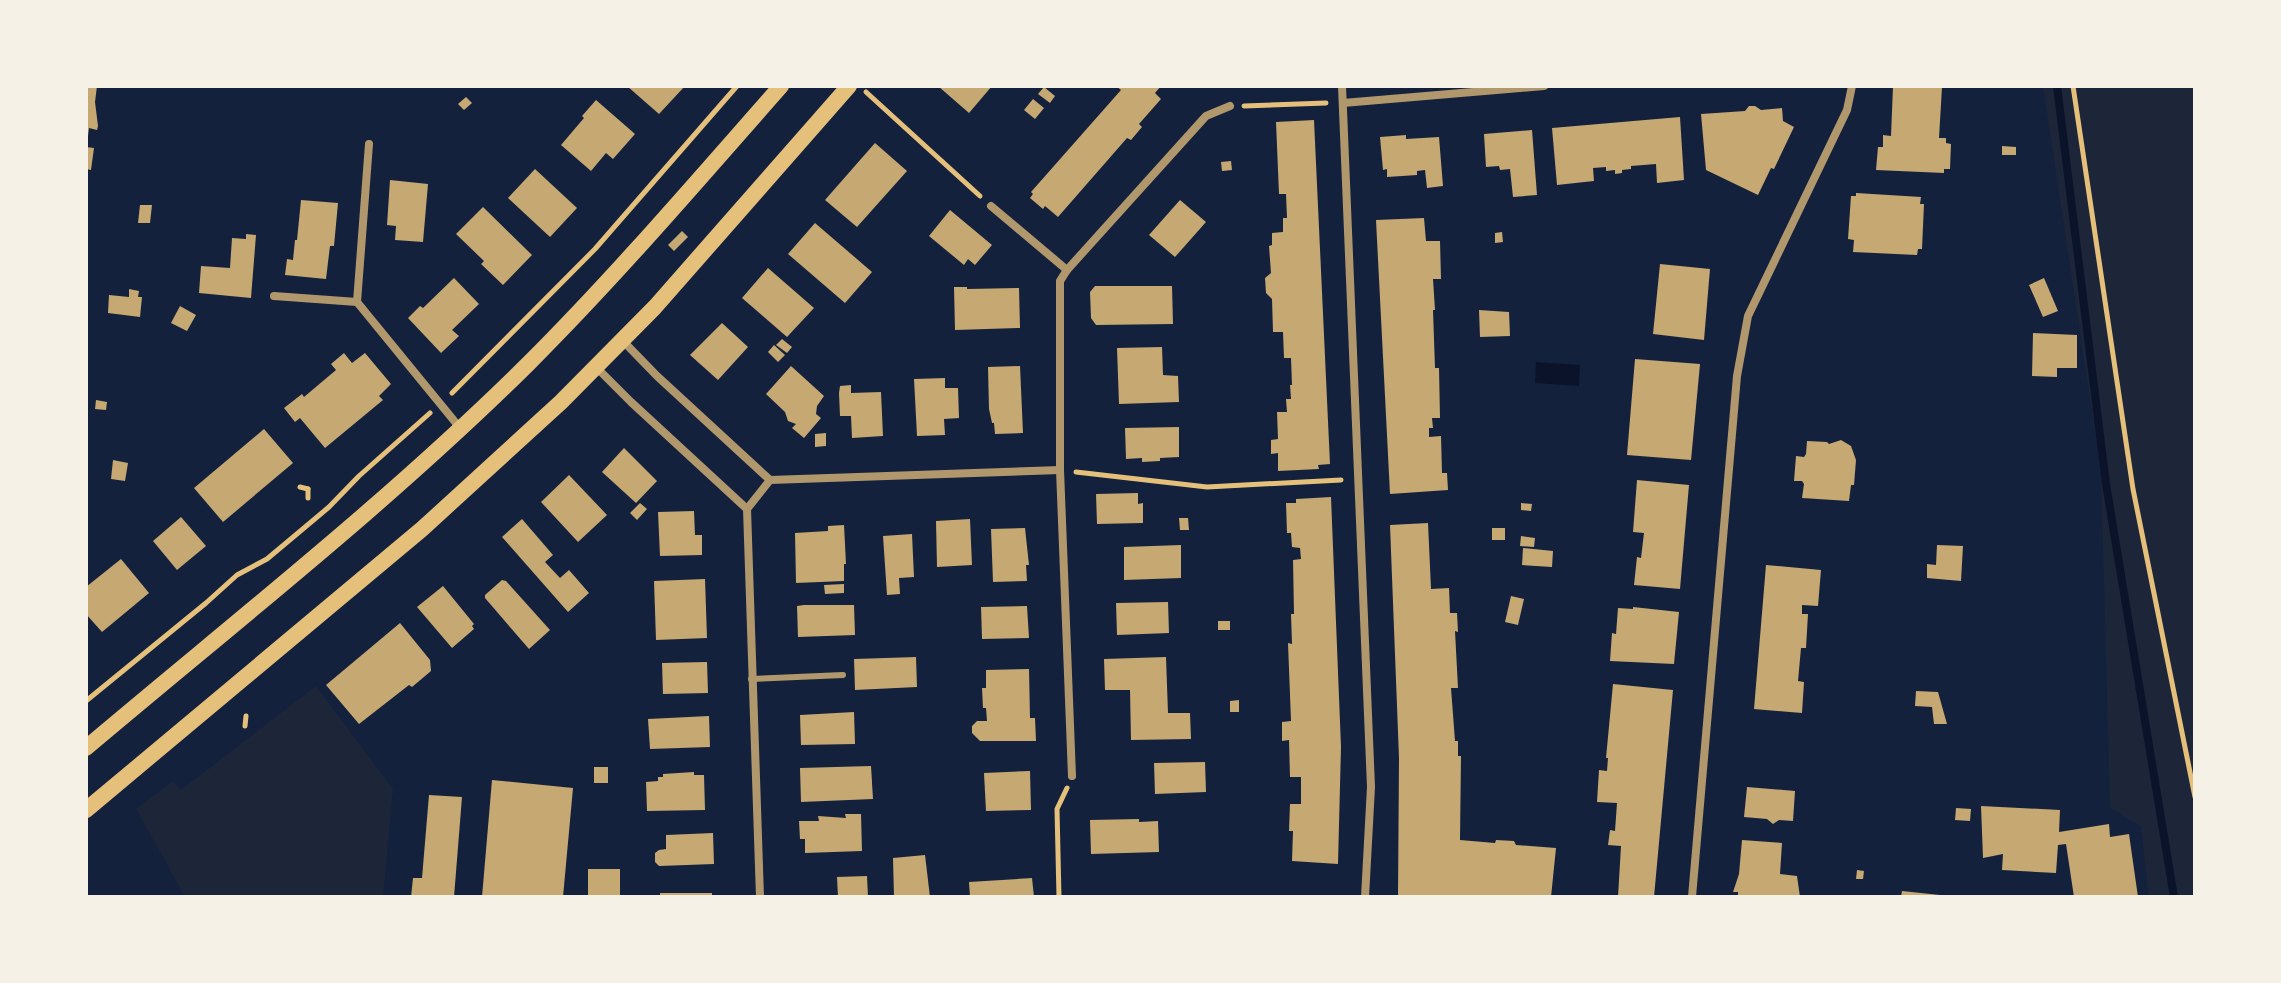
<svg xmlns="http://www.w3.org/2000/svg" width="2281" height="983" viewBox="0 0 2281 983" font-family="Montserrat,sans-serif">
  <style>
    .green { fill: #1d2539 }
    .water { fill: #0b132b }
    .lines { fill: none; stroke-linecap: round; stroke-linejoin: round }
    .stream { stroke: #0b132b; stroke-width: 8 }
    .building { fill: #c6a872 }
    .path { stroke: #e5c07b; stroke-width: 5 }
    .service { stroke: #b1986c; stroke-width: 6 }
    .minor { stroke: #b1986c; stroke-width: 8 }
    .secondary { stroke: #e5c07b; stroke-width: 16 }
  </style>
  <rect width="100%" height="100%" fill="#14213d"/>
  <g class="green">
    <path d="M2043,86H2195V897H2149L2141,826L2110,808L2101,471Z"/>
    <path d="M316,686L393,789L383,897H185L136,809L173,781L181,790Z"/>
  </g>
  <path class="water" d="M1536,362L1580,365L1579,386L1535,383Z"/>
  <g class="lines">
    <path class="stream" d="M2057,86L2106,484L2174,897"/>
  </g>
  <g class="building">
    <path d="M86,86H97L95,102L98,126L97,130L89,128L88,136H86Z"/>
    <path d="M627,86H685L659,114Z"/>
    <path d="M938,86H992L969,113Z"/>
    <path d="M1116,86H1161L1155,93L1161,99L1139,124L1142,127L1131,140L1127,138L1058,217L1045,206L1043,209L1030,198L1033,194L1031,192L1121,90Z"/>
    <path d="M1893,86L1942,87L1939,138H1946V143L1951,144L1950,169H1944V173L1876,170L1878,147H1883V135L1891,136Z"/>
    <path d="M1044,87L1055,96L1050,103L1038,94Z"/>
    <path d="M466,97L472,103L464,110L458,104Z"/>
    <path d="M1033,99L1044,108L1035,119L1024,110Z"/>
    <path d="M596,100L635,134L613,159L606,153L591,171L561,145L584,118L582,116Z"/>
    <path d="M1749,106H1755L1761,110L1782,108L1783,121L1794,127L1774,169L1771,168L1758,195L1706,170L1701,114L1745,111Z"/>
    <path d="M1680,117L1684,180L1657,183L1656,164L1631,166V169L1622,170V173L1615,174V170L1606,171V167L1593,168L1594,181L1557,185L1552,128Z"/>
    <path d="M1314,120L1330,464L1318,465L1319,469L1278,471V453L1271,454V440L1278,439L1277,412H1287L1286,399H1291L1290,385H1292L1291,358H1284L1283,332H1273L1272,299L1266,293L1265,278L1271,273L1269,246L1272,245V233L1283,232V218H1287L1286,194H1279L1276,122Z"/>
    <path d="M1532,130L1537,195L1513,197L1510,169L1500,170L1499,166L1486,167L1484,134Z"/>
    <path d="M1406,135V139L1439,137L1443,186L1427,188L1425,170L1417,171V175L1387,177V169L1383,170L1380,137Z"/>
    <path d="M875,143L907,171L857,227L825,200Z"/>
    <path d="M2002,146L2016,147V155H2002Z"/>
    <path d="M86,147L94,148L91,170L86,169Z"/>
    <path d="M1231,161L1232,170L1222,171L1221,162Z"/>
    <path d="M535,169L577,208L550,237L508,198Z"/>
    <path d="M390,180L428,184L423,242L395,240L396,226L387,225Z"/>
    <path d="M1856,193L1921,197L1920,204H1924L1922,249H1918L1917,255L1853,252L1854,240L1848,239L1851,196H1856Z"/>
    <path d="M301,200L338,203L334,246H330L326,279L285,275L287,259L293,260L295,240H297Z"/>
    <path d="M1180,200L1206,222L1175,257L1149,235Z"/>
    <path d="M140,205H152L150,223H138Z"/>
    <path d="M483,207L532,255L503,285L481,264L484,261L456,234Z"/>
    <path d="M950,210L992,245L975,265L968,259L964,265L929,236Z"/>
    <path d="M1424,218L1426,241H1440L1441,279H1433L1435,310H1433L1435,368H1439L1440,418H1432L1433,428H1429V437L1441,436L1442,473H1447L1448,490L1390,494L1376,220Z"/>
    <path d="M815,223L872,272L845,303L788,254Z"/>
    <path d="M682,231L688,237L674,251L668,245Z"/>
    <path d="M1502,232L1503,242L1495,243V233Z"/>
    <path d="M246,234L256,235L251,298L199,293L201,266L230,268L232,238L246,239Z"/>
    <path d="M1660,264L1710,269L1704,340L1653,334Z"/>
    <path d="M768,268L814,308L787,337L742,298Z"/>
    <path d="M454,278L479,304L452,330L459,336L441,353L408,318L420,306L423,308Z"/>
    <path d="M2044,278L2058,311L2043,317L2029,285Z"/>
    <path d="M1095,286H1172L1173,324L1096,325L1091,318L1090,292Z"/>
    <path d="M954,287H967V289L1019,288L1020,328L955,330Z"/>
    <path d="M129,289L139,291L138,297H142L140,317L108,313L109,295L129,297Z"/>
    <path d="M180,306L196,315L187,331L171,323Z"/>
    <path d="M1479,310L1509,312L1510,336L1480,337Z"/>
    <path d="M722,323L748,347L718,380L690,355Z"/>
    <path d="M2033,333L2077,335V368H2057V377L2032,376Z"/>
    <path d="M782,339L792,347L787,353L776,345Z"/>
    <path d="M774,345L785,355L778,362L768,352Z"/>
    <path d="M1162,347L1163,375L1178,376L1179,402L1119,404L1117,348Z"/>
    <path d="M344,353L352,363L365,353L391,384L379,396L383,400L325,448L300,418L295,422L284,408L302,394L304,397L336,370L331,364Z"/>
    <path d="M1635,359L1700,364L1691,460L1627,455Z"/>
    <path d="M791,366L824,396L817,406L816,414L821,418L804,438L792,428L796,424L788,421L785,412L766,394Z"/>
    <path d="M1020,366L1023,433L995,434L994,423H992L989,409L988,367Z"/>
    <path d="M945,378V388H958L959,418L944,419L945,435L917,436L914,379Z"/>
    <path d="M851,385V393L881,392L883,436L852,438L851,416H840L839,393L840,386Z"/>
    <path d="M96,400L107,402L106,410L95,409Z"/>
    <path d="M1179,427V457L1160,458V461L1142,462V458L1126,459L1125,428Z"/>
    <path d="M264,429L293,463L223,522L194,488Z"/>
    <path d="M826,433V446L815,447V434Z"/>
    <path d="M1841,440L1851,446L1856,460L1854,485H1851L1849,501L1802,498L1804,484L1802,481H1794L1796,456L1804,457L1806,454L1807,441L1827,442L1829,444Z"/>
    <path d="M624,448L657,481L636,503L602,472Z"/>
    <path d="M113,460L128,463L125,481L111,479Z"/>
    <path d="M569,475L607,515L578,542L541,502Z"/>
    <path d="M1637,480L1689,485L1680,589L1634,585L1637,557L1641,558L1644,533L1633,532Z"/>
    <path d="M1138,493V504L1143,503V523L1097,524L1096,494Z"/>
    <path d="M1331,497L1341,747L1338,864L1292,861L1293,831H1289L1290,804H1301V777H1290L1289,740L1282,741V722L1291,721L1288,643L1292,644L1291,614H1294L1293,560L1301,559L1300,548L1292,547L1291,533H1287L1286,503H1296V499Z"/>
    <path d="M640,503L647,509L637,520L630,513Z"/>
    <path d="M1521,503L1532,504L1531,511L1521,510Z"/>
    <path d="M694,511L695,535H702V555L660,556L658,512Z"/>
    <path d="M181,517L206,546L177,570L153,541Z"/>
    <path d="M1179,518H1188L1189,530H1180Z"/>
    <path d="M522,519L553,555L545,562L560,578L569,570L589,593L568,612L502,537Z"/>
    <path d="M970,519L972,565L937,567L936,521Z"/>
    <path d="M1428,523L1431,589L1449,588L1450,613H1457L1458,632L1455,631L1458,688H1451L1455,741H1458V756H1461L1460,840L1495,843L1496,840L1514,841L1516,845L1556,848L1551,897H1398L1399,758L1390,525Z"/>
    <path d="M844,525L846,564H844V581L796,583L795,533L828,531V526Z"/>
    <path d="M1025,528L1029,565H1026L1027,581L993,582L991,529Z"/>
    <rect x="1492" y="528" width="13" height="12"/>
    <path d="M912,534L914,577L899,578L900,594L887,595L883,536Z"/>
    <path d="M1521,536L1535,538L1534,547L1520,546Z"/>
    <path d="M1181,545V578L1124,580V547Z"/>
    <path d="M1937,545L1963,546L1961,581L1927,578V564L1936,565Z"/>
    <path d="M1523,548L1553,551L1552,567L1522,565Z"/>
    <path d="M121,559L149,593L102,632L86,614V587Z"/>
    <path d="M1766,565L1821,570L1818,606L1802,605V614H1808L1806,648H1801L1798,681L1804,682L1802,713L1754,709Z"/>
    <path d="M705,579L707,638L656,640L654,581Z"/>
    <path d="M502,580L506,581L550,630L529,649L485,598V595Z"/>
    <path d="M844,584V593L825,594L824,585Z"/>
    <path d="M443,586L474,624L472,626L474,629L452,648L417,607Z"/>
    <path d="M1511,596L1524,599L1518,625L1505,622Z"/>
    <path d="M1168,602L1169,633L1117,635L1116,603Z"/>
    <path d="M804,605H854L855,635L798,637L797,606Z"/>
    <path d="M1027,606L1029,638L982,639L981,607Z"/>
    <path d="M1633,607L1679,612L1674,664L1610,661L1612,633L1616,634L1618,608L1633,609Z"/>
    <rect x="1218" y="621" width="12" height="9"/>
    <path d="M400,623L430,660L431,671L412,687L409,685L359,724L326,685Z"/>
    <path d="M916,657L917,687L855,690L854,659Z"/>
    <path d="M1166,657L1168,713H1190L1191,739L1131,740L1130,690H1105L1104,659Z"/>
    <path d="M707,662L708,693L663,694L662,663Z"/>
    <path d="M1029,669L1030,718H1035L1036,741H980L972,733V726L977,721H987L986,708H983L982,688H986V670Z"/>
    <path d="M1613,684L1673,690L1654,897H1618L1621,846L1608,845L1610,830L1615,831L1617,803L1597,802L1599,770L1607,771L1608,758H1606Z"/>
    <path d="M1916,691L1938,692L1947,724H1934L1932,707L1915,706Z"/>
    <path d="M1239,700V712H1230V701Z"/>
    <path d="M854,712L855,744L801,745L800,715Z"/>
    <path d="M709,716L710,747L650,749L648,719Z"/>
    <path d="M1205,762L1206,792L1155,794L1154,763Z"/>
    <path d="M871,766L873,799L801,802L800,768Z"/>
    <rect x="594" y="767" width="14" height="16"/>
    <path d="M1030,771L1031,810L986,811L984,773Z"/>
    <path d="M694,772V775H704L705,810L647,811L646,782L658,781V777H663V774Z"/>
    <path d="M492,780L573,788L563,897H482Z"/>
    <path d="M1747,787L1795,791L1793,821L1779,820L1773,824L1767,819L1744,817Z"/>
    <path d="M429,795L462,797L454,897H411L413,878H422Z"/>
    <path d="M1981,806L2060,810L2059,832L2109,824L2110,837L2129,834L2138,897H2074L2066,844L2058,845L2056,873L2002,870L2003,854L1983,858Z"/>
    <path d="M1956,808L1971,809L1970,821L1955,820Z"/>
    <path d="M845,814H861L862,851L805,853V839H800L799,821H819L818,816L846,818Z"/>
    <path d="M1139,819V822L1158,821L1159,852L1091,854L1090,820Z"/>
    <path d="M713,833L714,864L659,866L655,862V853L659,850L666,849V835Z"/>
    <path d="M1742,840L1782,843L1780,874L1797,876L1800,897H1738V892H1733L1739,874Z"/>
    <path d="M925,855L930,897H894L893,858Z"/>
    <rect x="588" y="869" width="32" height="28"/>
    <path d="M1857,870L1864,871L1863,879H1856Z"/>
    <path d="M867,876L868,897H838L837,877Z"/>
    <path d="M1032,878L1034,897H970L969,882Z"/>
    <path d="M1902,891L1940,895V897H1901Z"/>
    <rect x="660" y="893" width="52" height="4"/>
  </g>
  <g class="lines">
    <g class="path">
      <path d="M2073,86L2133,489L2195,797"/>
      <path d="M866,92L980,196"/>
      <path d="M1244,106L1326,103"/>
      <path d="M452,393L595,249L737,86"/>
      <path d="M1076,472L1207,487L1341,480"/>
      <path d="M300,487L308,489"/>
      <path d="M308,489V498"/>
      <path d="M86,701L206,603L237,575L267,559L329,507L359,476L430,413"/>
      <path d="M245,726L246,716"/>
      <path d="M1059,897L1057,809L1067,788"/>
    </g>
    <path class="service" d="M751,679L843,675"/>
    <g class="minor">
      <path d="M1342,86L1371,787L1365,897"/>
      <path d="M1343,103L1544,86"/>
      <path d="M369,144L357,302L460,428"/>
      <path d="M991,206L1067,270L1206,116L1230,106"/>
      <path d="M1067,270L1060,281V470L1072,776"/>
      <path d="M274,296L357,302"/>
      <path d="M623,341L657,376L770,480"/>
      <path d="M596,367L631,402L747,509"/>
      <path d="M770,480L1060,470"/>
      <path d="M760,897L747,509L770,480"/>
      <path d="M1692,897L1737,376L1748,316L1847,110L1852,86"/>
    </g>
    <g class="secondary">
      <path d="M86,748C235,622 390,501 529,363C617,275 698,180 781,86"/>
      <path d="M86,810L422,529L561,402L655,307L849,86"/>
    </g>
  </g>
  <rect width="2281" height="983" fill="none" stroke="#f6f1e7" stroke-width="176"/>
</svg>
